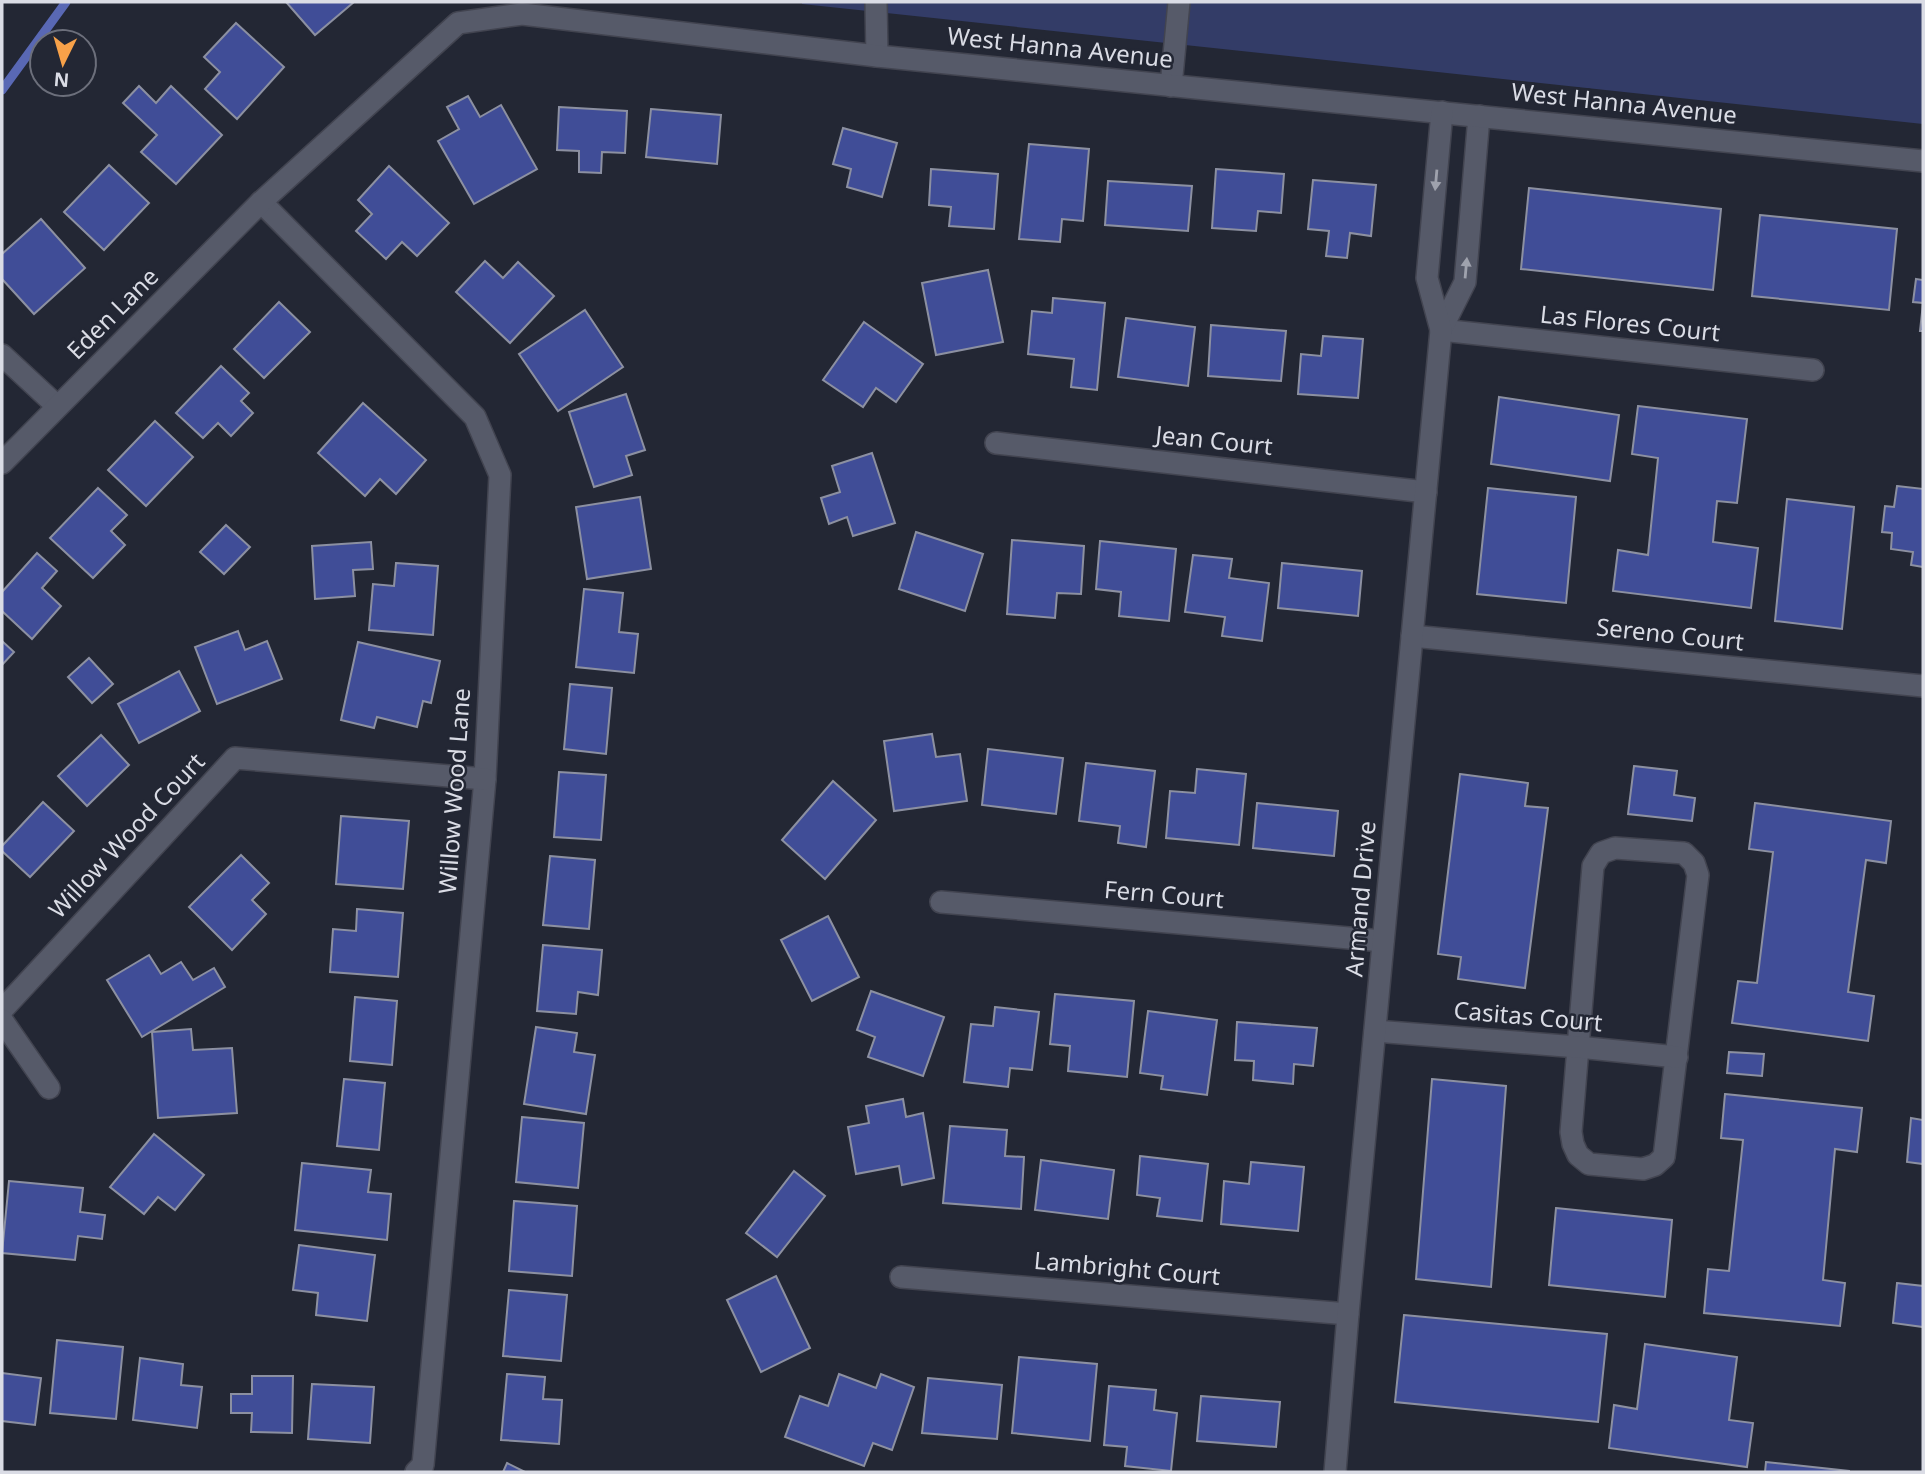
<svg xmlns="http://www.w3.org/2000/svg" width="1925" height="1474" viewBox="0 0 1925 1474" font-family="'Noto Sans',sans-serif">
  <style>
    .green { fill: #333c67 }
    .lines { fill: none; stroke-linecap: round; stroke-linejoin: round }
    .stream { stroke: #5968b4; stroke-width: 9 }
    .building { fill: #404d97; stroke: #8c90a1; stroke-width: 2 }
    .minor-casing { stroke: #424450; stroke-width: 24 }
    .minor { stroke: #565a69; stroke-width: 21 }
    .oneway { fill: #9fa2ad }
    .labels { text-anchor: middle; stroke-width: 5; stroke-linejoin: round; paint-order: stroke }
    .street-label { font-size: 24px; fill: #dadce5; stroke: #232734 }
  </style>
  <rect width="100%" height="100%" fill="#232734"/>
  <path class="green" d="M802,2H1923V124L802,4Z"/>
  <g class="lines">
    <path class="stream" d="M2,90L66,2"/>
  </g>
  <g class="building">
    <path d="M286,2H354L315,35Z"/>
    <path d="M236,23L284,67L237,119L205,89L220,72L204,57Z"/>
    <path d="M139,86L156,103L171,86L222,135L176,184L141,152L157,135L123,103Z"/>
    <path d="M468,96L480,117L501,105L537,169L474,204L438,141L459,129L447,107Z"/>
    <path d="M559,107L627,111L625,153L602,152L601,173L579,172V151L557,150Z"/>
    <path d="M651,109L721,115L717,164L646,157Z"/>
    <path d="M843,128L897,143L882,197L847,187L851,169L833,164Z"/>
    <path d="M1029,144L1089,149L1083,221L1062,219L1060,242L1019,239Z"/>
    <path d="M109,165L149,203L104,250L64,212Z"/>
    <path d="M389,166L449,223L417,256L402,242L386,259L356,231L372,214L358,200Z"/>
    <path d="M931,169L998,174L994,229L949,226L951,207L929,205Z"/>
    <path d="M1216,169L1284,174L1281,213L1258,211L1256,231L1212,228Z"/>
    <path d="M1313,180L1376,185L1371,236L1350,233L1347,258L1326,256L1329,231L1308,229Z"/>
    <path d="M1108,181L1192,186L1188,231L1105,225Z"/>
    <path d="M1529,188L1721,209L1713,290L1521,269Z"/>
    <path d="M1760,215L1897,229L1889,310L1752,296Z"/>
    <path d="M41,219L85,268L34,314L2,279V254Z"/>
    <path d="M485,261L503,278L518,262L554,296L510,343L456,292Z"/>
    <path d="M988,270L1003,342L936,355L922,283Z"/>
    <path d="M1916,279L1923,280V331H1920L1923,303L1913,302Z"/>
    <path d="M1053,298L1105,303L1097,390L1071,387L1074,359L1028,354L1032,311L1052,313Z"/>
    <path d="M279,302L310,332L264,378L234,349Z"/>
    <path d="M585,310L623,367L558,411L519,354Z"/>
    <path d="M1126,318L1195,327L1188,386L1118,377Z"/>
    <path d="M864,322L923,364L896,402L876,388L863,407L823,380Z"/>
    <path d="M1211,325L1286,331L1281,381L1208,376Z"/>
    <path d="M1323,336L1363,339L1358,398L1298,394L1301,354L1321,356Z"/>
    <path d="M221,366L249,393L241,401L253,413L231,436L218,423L203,438L176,413Z"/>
    <path d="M626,394L645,450L626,456L632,475L594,487L569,412Z"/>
    <path d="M1499,397L1619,415L1610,481L1491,464Z"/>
    <path d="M363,403L426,460L396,494L380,479L365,496L318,453Z"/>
    <path d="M1638,406L1747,419L1737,503L1717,501L1713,542L1758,548L1751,608L1613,591L1618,550L1648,555L1658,458L1632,454Z"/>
    <path d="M155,421L193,457L146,506L108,470Z"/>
    <path d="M872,453L895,523L853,536L847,517L829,524L821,498L840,492L832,466Z"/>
    <path d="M1897,486L1923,489V486V567L1911,565L1913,552L1891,549L1892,533L1882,532L1885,506L1894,507Z"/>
    <path d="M98,488L127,515L111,531L125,545L93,578L50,538Z"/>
    <path d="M1488,488L1576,497L1566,603L1477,594Z"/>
    <path d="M640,497L651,569L587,579L576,507Z"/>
    <path d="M1787,499L1854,507L1842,629L1775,621Z"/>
    <path d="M226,525L250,547L224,574L200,552Z"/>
    <path d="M916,532L983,554L965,611L899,589Z"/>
    <path d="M1012,540L1084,546L1081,594L1057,593L1055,618L1007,614Z"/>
    <path d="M1100,541L1176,549L1169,621L1119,616L1121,592L1096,589Z"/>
    <path d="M371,542L373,569L353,570L355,596L315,599L312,546Z"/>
    <path d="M37,553L57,571L42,588L61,606L32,639L2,611V592Z"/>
    <path d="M1193,555L1232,559L1229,578L1269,583L1262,641L1222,636L1225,617L1185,612Z"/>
    <path d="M396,563L438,566L433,635L369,630L373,584L394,586Z"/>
    <path d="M1282,563L1362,571L1358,616L1278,608Z"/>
    <path d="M584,589L623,593L619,632L638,634L634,673L576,667Z"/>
    <path d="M238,631L245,650L267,641L282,679L217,704L195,647Z"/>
    <path d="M2,641L14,652L2,665Z"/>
    <path d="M358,642L440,661L431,703L423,701L417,727L377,717L374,728L341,720Z"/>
    <path d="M89,658L113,684L92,703L68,677Z"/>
    <path d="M179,671L200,711L139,743L118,704Z"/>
    <path d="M570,684L612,688L606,754L564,749Z"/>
    <path d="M932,734L936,757L960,754L967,801L894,811L884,741Z"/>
    <path d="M101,735L129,765L87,806L58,776Z"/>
    <path d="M988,749L1063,758L1056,814L982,805Z"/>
    <path d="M1086,763L1155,771L1146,847L1118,843L1120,826L1079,821Z"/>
    <path d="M1634,766L1677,771L1674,795L1695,798L1692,821L1628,814Z"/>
    <path d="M1197,769L1246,774L1239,845L1166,838L1170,791L1195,793Z"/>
    <path d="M559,772L606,775L601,840L554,837Z"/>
    <path d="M1460,774L1528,783L1525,806L1548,808L1525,988L1458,979L1461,957L1438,954Z"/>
    <path d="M833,781L876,820L825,879L782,840Z"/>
    <path d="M43,802L74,831L30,877L2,851V846Z"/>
    <path d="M1257,803L1338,811L1334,856L1253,848Z"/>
    <path d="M1755,803L1891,821L1886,863L1866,860L1848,992L1874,996L1868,1041L1732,1023L1738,981L1757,983L1773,852L1749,849Z"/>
    <path d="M341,816L409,821L403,889L336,884Z"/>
    <path d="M241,855L269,883L252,900L266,914L232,950L189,907Z"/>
    <path d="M550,856L595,860L589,929L543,925Z"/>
    <path d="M357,909L403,913L398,977L330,972L333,929L356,931Z"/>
    <path d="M828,916L859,977L812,1001L781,940Z"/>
    <path d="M543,945L602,950L598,995L578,992L576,1014L537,1011Z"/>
    <path d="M149,955L161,974L181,962L193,980L214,968L225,987L142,1037L107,980Z"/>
    <path d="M871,991L944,1017L923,1076L868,1057L875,1037L857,1030Z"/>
    <path d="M1055,994L1134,1001L1127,1077L1068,1071L1070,1046L1050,1044Z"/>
    <path d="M355,997L397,1001L392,1065L350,1061Z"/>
    <path d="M995,1007L1039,1012L1032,1070L1010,1068L1008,1087L964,1082L971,1024L993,1026Z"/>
    <path d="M1148,1011L1217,1020L1207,1095L1161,1089L1163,1076L1140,1073Z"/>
    <path d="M1237,1022L1317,1028L1313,1066L1294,1064L1293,1084L1253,1080L1254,1061L1235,1060Z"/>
    <path d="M536,1027L577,1033L574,1052L595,1055L586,1114L524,1104Z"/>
    <path d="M191,1029L193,1050L232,1048L237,1113L158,1118L152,1032Z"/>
    <path d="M1729,1052L1764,1054L1762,1076L1727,1073Z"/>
    <path d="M344,1079L385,1083L379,1150L337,1146Z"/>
    <path d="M1432,1079L1506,1086L1491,1287L1416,1279Z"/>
    <path d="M1725,1094L1862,1108L1857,1152L1835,1149L1823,1280L1845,1283L1840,1326L1704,1313L1708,1269L1729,1271L1743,1140L1721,1138Z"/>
    <path d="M903,1099L906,1117L923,1113L934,1178L902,1185L899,1166L856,1174L848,1127L869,1123L866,1106Z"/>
    <path d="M522,1117L584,1123L578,1188L516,1182Z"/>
    <path d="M1911,1118L1923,1120V1164L1907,1162Z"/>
    <path d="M950,1126L1007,1130L1005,1156L1024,1157L1021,1209L943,1203Z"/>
    <path d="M154,1134L204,1175L175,1210L158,1197L144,1214L110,1187Z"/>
    <path d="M1140,1156L1208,1164L1202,1221L1157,1216L1160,1198L1137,1195Z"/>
    <path d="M1041,1160L1114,1170L1108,1219L1035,1210Z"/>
    <path d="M1251,1162L1304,1167L1298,1231L1221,1224L1224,1181L1249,1184Z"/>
    <path d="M302,1163L371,1170L368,1192L391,1194L387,1240L295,1230Z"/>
    <path d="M794,1171L825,1196L777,1257L746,1233Z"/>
    <path d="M9,1181L83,1188L80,1212L105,1215L102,1239L78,1236L75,1260L2,1253Z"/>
    <path d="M514,1201L577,1206L572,1276L509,1271Z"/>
    <path d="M1556,1208L1672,1220L1665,1297L1549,1285Z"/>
    <path d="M299,1245L375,1255L367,1321L316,1315L318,1293L293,1290Z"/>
    <path d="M776,1276L810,1348L761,1372L727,1300Z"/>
    <path d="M1897,1283L1923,1286V1327L1893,1323Z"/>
    <path d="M509,1290L567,1295L561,1361L503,1356Z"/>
    <path d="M1404,1315L1607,1334L1598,1422L1395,1402Z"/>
    <path d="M57,1340L123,1347L116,1419L50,1413Z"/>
    <path d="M1645,1344L1737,1357L1729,1420L1753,1423L1747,1467L1609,1448L1614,1405L1637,1409Z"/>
    <path d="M1019,1357L1097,1364L1090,1441L1012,1433Z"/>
    <path d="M140,1358L183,1364L181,1385L202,1387L197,1428L133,1420Z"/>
    <path d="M2,1373L41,1378L35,1425L2,1421Z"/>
    <path d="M507,1374L545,1377L543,1399L562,1400L559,1444L501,1440Z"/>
    <path d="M839,1374L876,1388L881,1374L914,1387L892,1450L873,1443L864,1466L785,1437L800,1396L828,1406Z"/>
    <path d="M252,1376H293L292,1433L251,1432L252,1413H231V1394H252Z"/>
    <path d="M928,1378L1002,1385L997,1439L922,1433Z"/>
    <path d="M312,1384L374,1387L370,1443L308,1439Z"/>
    <path d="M1109,1386L1156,1390L1154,1410L1177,1413L1171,1471L1125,1466L1127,1447L1104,1445Z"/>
    <path d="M1201,1396L1280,1402L1276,1447L1197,1441Z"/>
    <path d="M1766,1462L1849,1471V1472H1765Z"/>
    <path d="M507,1463L525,1472H503Z"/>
  </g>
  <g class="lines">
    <g class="minor-casing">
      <g id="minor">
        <path d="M876,2L877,56"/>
        <path d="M1171,86L1179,2"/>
        <path d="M261,202L475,417L500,475L485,779L423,1465L416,1472"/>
        <path d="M1441,330L1813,370"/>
        <path d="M1441,330L1465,282L1479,116"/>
        <path d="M2,355L57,406"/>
        <path d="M996,443L1426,492"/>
        <path d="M2,463L261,202L458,23L522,14L877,56L1923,161"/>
        <path d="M1412,636L1923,686"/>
        <path d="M1615,848L1684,853L1694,863L1698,875L1664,1157L1655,1165L1643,1169L1589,1164L1578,1155L1573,1144L1571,1132L1593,866L1601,853Z"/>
        <path d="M941,902L1383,941"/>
        <path d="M2,1010L235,758L485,779"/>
        <path d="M2,1020L49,1088"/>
        <path d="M1375,1031L1578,1047L1677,1057"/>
        <path d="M901,1277L1348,1314"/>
        <path d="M1335,1472L1348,1314L1441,330L1427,278L1442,112"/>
      </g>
    </g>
    <use href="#minor" class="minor"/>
  </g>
  <defs><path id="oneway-solid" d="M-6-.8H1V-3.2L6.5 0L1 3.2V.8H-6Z" transform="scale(1.75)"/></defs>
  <g class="oneway">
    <use href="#oneway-solid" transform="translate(1436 180) rotate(95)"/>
    <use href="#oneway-solid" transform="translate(1466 268) rotate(-85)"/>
  </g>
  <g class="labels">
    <g class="street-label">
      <text transform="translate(1060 48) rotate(6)" y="8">West Hanna Avenue</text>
      <text transform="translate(1624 104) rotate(6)" y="8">West Hanna Avenue</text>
      <text transform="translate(113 314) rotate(-45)" y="8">Eden Lane</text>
      <text transform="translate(1630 324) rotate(6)" y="8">Las Flores Court</text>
      <text transform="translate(1214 441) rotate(6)" y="8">Jean Court</text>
      <text transform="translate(1670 635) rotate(6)" y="8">Sereno Court</text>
      <text transform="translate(455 791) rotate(-86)" y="8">Willow Wood Lane</text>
      <text transform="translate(127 836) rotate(-47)" y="8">Willow Wood Court</text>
      <text transform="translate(1164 895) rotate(5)" y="8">Fern Court</text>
      <text transform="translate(1361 899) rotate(-85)" y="8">Armand Drive</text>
      <text transform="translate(1528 1017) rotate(5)" y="8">Casitas Court</text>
      <text transform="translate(1127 1269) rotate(5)" y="8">Lambright Court</text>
    </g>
  </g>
  <rect width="1925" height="1474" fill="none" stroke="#dadce5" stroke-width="7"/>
  <g transform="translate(63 63) rotate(185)"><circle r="33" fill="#232734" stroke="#6c6f7b" stroke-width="2"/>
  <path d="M0-5L12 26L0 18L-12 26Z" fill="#f7a149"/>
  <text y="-10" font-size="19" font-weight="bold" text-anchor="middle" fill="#dadce5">N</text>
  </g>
</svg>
